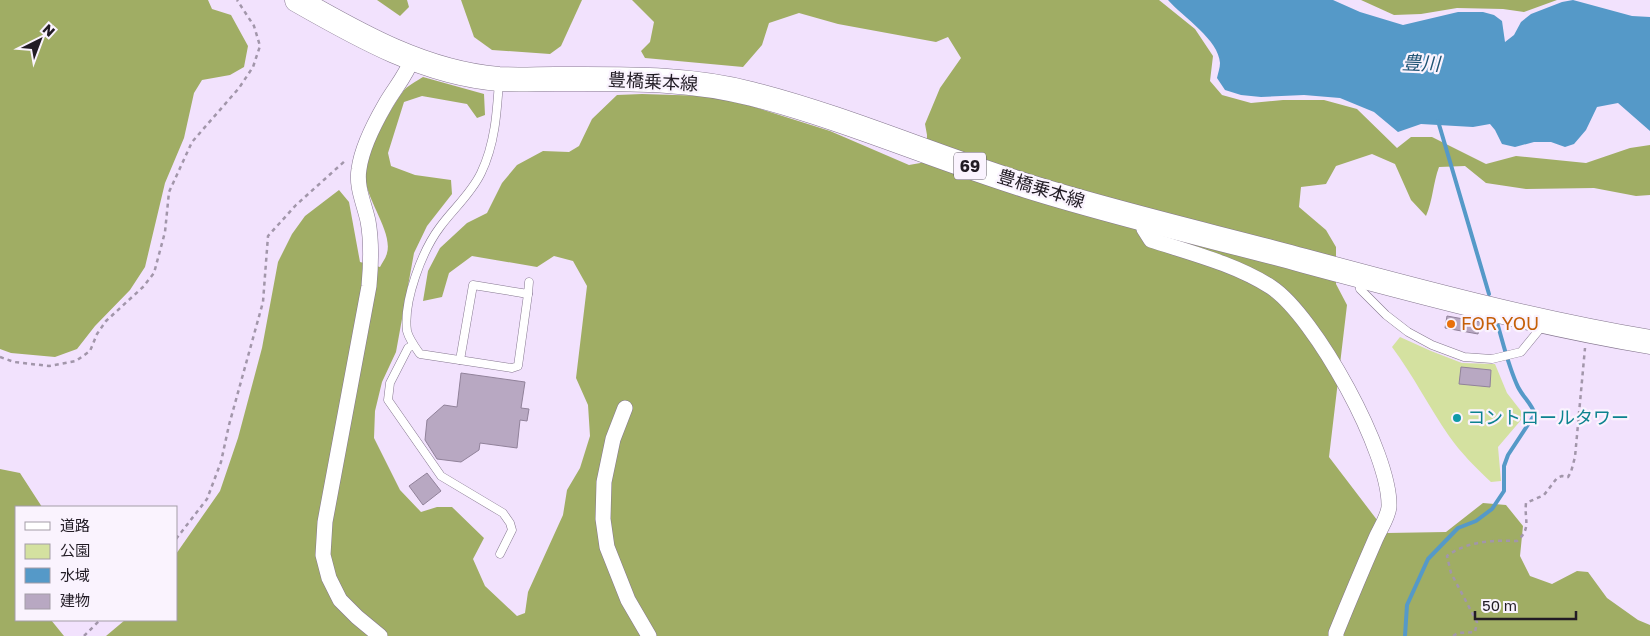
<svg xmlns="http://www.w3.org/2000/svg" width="1650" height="636" viewBox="0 0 1650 636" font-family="'Golos Text','Noto Sans JP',sans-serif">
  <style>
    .green { fill: #d4e1a0 }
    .forest { fill: #a0ad64 }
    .water { fill: #5599c8 }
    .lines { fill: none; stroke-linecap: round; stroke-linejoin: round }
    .stream { stroke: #5599c8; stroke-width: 4 }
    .building { fill: #b8a8c2; stroke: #91829a }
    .lane-casing { stroke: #85778f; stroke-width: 9 }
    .street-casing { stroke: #85778f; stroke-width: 16 }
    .primary-casing { stroke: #85778f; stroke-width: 25 }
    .path { stroke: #a296aa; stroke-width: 2.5; stroke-dasharray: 4 4; stroke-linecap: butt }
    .lane { stroke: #fff; stroke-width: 8 }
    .street { stroke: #fff; stroke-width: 15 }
    .primary { stroke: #fff; stroke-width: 24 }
    .food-dot { fill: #e8710a; stroke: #faf3fe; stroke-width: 2 }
    .culture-dot { fill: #0f9aa8; stroke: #faf3fe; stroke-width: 2 }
    .labels { text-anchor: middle; stroke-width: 4.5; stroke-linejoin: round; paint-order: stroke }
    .shield { fill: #faf3fe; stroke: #635c66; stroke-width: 1 }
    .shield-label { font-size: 16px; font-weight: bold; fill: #221c25 }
    .street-label { font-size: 18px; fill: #221c25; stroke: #faf3fe }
    .food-label { font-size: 18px; fill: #c56008; stroke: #faf3fe; text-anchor: start }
    .culture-label { font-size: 18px; fill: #0d838f; stroke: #faf3fe; text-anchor: start }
    .water-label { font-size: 19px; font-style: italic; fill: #1f5374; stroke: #faf3fe }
  </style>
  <rect width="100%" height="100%" fill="#f2e2fd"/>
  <path class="green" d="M1400,337L1431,351L1462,363L1495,364L1507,393L1521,411V420L1498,447L1501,481L1491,482C1476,468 1461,453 1449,436C1429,407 1413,375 1392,347Z"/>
  <g class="forest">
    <path d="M0,0H208L212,9L231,15L248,46L244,67L230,75L202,80L194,93L184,138L165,183L145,267L130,290L95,326L77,349L55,357L11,353L0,349Z"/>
    <path d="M377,0H407L409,7L400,16Z"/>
    <path d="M461,0H582L561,46L550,54L492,50L474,37Z"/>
    <path d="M632,0H1159L1195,29L1213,56L1210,81L1222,95L1251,103L1283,100H1324L1357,109L1397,148L1411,137H1432L1486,164L1516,156L1586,163L1630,148L1650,145V195L1636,196L1594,188L1526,189L1486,183L1465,166L1439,167C1433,183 1433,200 1426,216L1411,200L1395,164L1372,154L1336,166L1326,184L1301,187L1299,207L1326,230L1336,247V284L1347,305L1329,457L1387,533L1446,532L1483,503L1506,505L1523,526L1520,556L1530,576L1552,584L1577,571L1588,572L1607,598L1638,620L1650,625V636H106L125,620H176V554L220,491L238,438L262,348L278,262L292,234L305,216L339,190L349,202L360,262L380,267C382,263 386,258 387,253C393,232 366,200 365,176C364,157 390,109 402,93C406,86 417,81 423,77L484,94L485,115L477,118L467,104L422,96L404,102L388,153L391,166L415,175L451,180L452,194L427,226L414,253L396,352L382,382L375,411L374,438L400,490L421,512L437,507H452L484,538L473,559L485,586L517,616L525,613L528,592L563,515L567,490L580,468L590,436L588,405L576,378L587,286L573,261L554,256L537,267L472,256L449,273L442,297L423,301L428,271L440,248L467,223L487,213L502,183L517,165L543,151L569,152L579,146L592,119L617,95L642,94L707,96L751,106L830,131L909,165L926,162L927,135L925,124L940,88L961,58L948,37L936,42L838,24L799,13L769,23L762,45L743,67L645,58L641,51L650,42L654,22Z"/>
    <path d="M1361,0H1557L1524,12L1503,9L1457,8L1421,14L1394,15Z"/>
    <path d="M0,469L20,473L42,507H16V620H51L64,636H0Z"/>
  </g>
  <path class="water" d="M1168,0H1333L1360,12L1403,25L1458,12H1483L1494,15L1502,21L1505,42L1514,35L1521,22L1531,14L1562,2L1573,0L1632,16L1650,17V131L1618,103L1597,107L1586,130L1574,144L1565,147L1551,142H1534L1515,147L1502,144L1495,130L1490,124L1473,127L1421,124L1398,132L1374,112L1340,98L1304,95L1261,97L1241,95L1225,90L1217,78C1218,73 1220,68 1220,63C1219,40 1183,17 1168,0Z"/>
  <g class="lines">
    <g class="stream">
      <path d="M1438,121L1489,294"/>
      <path d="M1405,636L1407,605L1428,559L1458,528L1476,521L1492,509L1504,491V466L1508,455L1535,414C1531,403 1523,397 1518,387C1508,366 1503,342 1496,319"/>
    </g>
  </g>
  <g class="building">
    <path d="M1447,316L1480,322L1478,334L1445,328Z"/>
    <path d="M1461,367L1491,370L1490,387L1459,384Z"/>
    <path d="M461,373L525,382L521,408L529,409L527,421L520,420L517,448L480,443L479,450L461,462L437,459L425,440L427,420L444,405L457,407Z"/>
    <path d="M427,473L441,491L423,505L409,486Z"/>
  </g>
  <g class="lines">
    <g class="lane-casing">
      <g id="lane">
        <path d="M499,81C497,112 495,144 481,173C471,194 453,209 440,227C422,251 403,301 407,331C409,339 415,347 420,354L512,368L518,366L528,294"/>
        <path d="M1358,278L1360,289L1386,315L1408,332L1432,345L1464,357L1492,359L1521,352L1539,330L1541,323"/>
        <path d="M413,345L408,348L390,383L388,400L441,476L503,513L510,523L512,530L500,554"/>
        <path d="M460,360L473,285L528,294L529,282"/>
      </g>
    </g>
    <g class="street-casing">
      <g id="street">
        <path d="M1143,218L1144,229L1151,240C1191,253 1235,264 1271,287C1315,316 1391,454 1389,507C1388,517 1380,529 1376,538C1362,570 1349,601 1336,633V636"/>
        <path d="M625,408L613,439L604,482L603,519L607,547L628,600L649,636"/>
        <path d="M380,636L357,617L340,600L329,578L323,555L325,522L369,286C371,264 372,243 368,221C364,203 356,187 359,169C362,147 374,124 385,105C394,89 406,76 412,59"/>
      </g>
    </g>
    <g class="primary-casing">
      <path id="primary" d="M297,0C360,36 425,73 499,79C518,80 537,79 555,79C622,79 688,77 752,94C846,118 934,157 1027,186C1110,212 1195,232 1279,254C1402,287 1525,321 1650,342"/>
    </g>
    <g class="path">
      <path d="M0,357L14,362L49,366L76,361L90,351L97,334L106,321L143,287L154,273L165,232L169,192L192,142L239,88L253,67L260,46L254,26L237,0"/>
      <path d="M176,539L207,499L221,462L229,425L263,302L268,236L296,205L346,160"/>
      <path d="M84,636L100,620"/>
      <path d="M1453,636L1458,633L1475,632L1477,622L1451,573L1447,556C1467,541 1493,540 1517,541C1532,528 1524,520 1526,503L1544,495L1557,478L1562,476L1568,477L1571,472L1575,457L1585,348"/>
    </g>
    <use href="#lane" class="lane"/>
    <use href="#street" class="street"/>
    <use href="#primary" class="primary"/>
  </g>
  <circle class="food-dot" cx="1451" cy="324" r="5"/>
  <circle class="culture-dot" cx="1457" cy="418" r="5"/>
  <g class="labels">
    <rect class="shield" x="954" y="152.5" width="32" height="27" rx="4"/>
    <g class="shield-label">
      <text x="970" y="172">69</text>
    </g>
    <g class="street-label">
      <text transform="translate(653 82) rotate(3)" y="6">豊橋乗本線</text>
      <text transform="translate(1041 189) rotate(17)" y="6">豊橋乗本線</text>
    </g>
    <g class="food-label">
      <text x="1461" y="330">FOR YOU</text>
    </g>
    <g class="culture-label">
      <text x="1467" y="424">コントロールタワー</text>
    </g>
    <g class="water-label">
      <text transform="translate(1421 63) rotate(2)" y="7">豊川</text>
    </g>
  </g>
  <rect x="15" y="506" width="162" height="115" fill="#faf3fe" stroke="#a49da7"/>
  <rect x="25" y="522" width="25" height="8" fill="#ffffff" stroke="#a49da7"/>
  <text x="60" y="531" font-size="15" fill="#221c25">道路</text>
  <rect x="25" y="544" width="25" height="15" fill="#d4e1a0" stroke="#a49da7"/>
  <text x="60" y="556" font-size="15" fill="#221c25">公園</text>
  <rect x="25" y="568" width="25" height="15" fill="#5599c8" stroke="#a49da7"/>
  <text x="60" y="581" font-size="15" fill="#221c25">水域</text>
  <rect x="25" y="594" width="25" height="15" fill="#b8a8c2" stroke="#a49da7"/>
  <text x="60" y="606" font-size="15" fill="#221c25">建物</text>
  <g transform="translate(40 40) rotate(42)" stroke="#faf3fe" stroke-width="4" paint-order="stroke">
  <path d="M0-4L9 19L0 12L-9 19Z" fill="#221c25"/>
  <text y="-8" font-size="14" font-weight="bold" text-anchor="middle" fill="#221c25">N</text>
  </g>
  <path d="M1475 611v8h101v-8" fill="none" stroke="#221c25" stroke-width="2.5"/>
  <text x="1482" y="611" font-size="15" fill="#221c25" stroke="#faf3fe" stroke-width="4" paint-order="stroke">50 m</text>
</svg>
